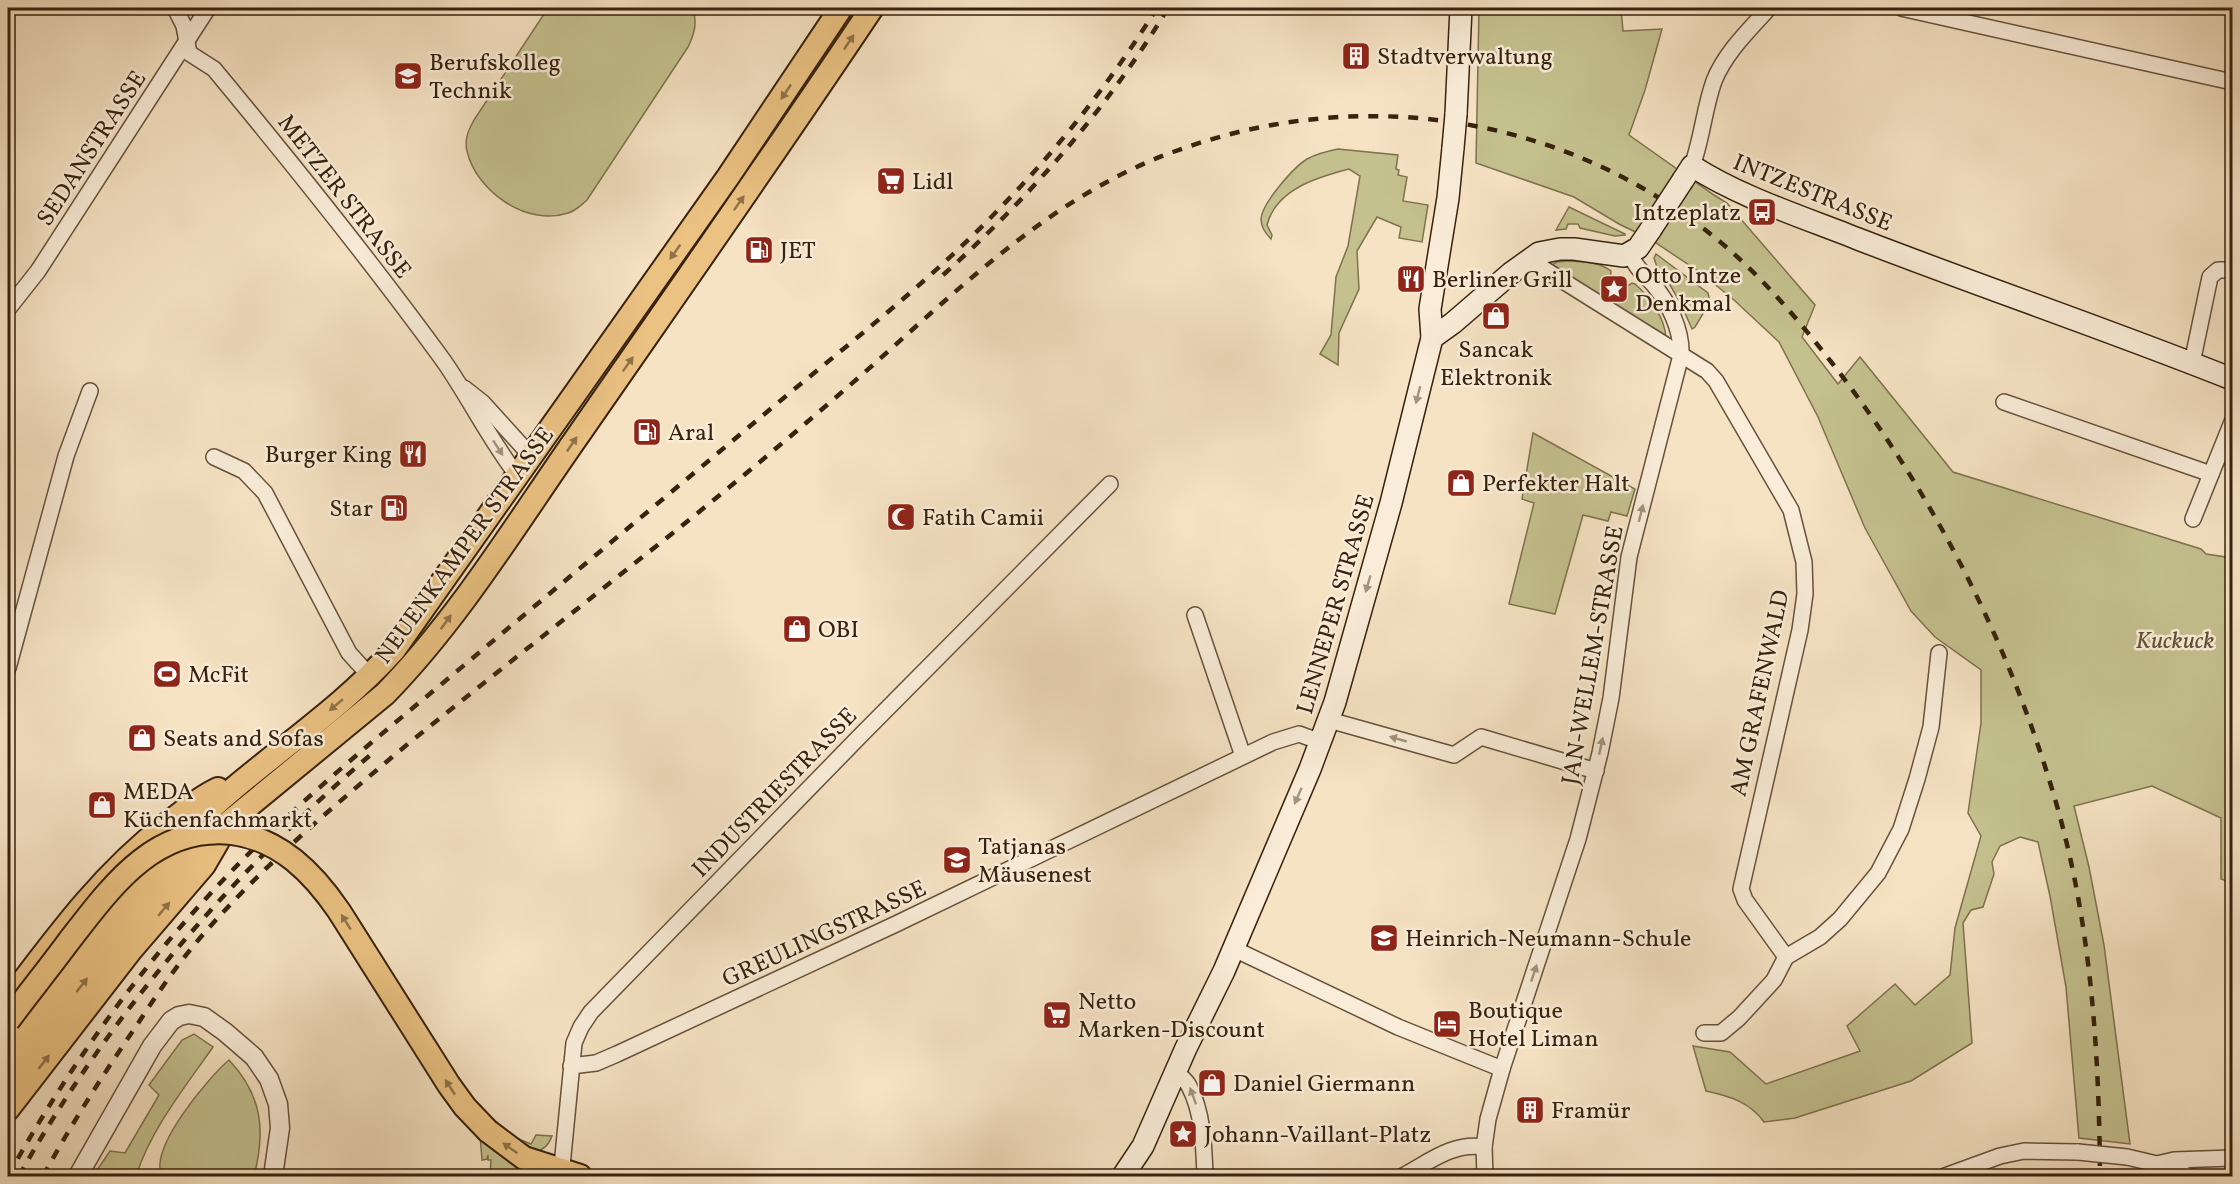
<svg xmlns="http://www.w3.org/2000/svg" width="2240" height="1184" viewBox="0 0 2240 1184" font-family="Vollkorn,serif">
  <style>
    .green { fill: #c4c18f; stroke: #7e724e; stroke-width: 1.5 }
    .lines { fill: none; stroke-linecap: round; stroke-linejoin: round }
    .minor-casing { stroke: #67523c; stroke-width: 18 }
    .tertiary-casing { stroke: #67523c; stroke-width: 21 }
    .secondary-casing { stroke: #37220e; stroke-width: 24 }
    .primary-casing { stroke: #37220e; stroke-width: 26 }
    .minor { stroke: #f9edd9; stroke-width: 15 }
    .tertiary { stroke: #f9edd9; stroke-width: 18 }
    .secondary { stroke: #f9edd9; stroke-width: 21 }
    .primary { stroke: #ebc282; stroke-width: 22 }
    .rail { stroke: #37220e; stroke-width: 4.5; stroke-dasharray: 10 10; stroke-linecap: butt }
    .minor-bridge-casing { stroke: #67523c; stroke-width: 18; stroke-linecap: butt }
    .secondary-bridge-casing { stroke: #37220e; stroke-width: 24; stroke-linecap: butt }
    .primary-bridge-casing { stroke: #37220e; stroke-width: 26; stroke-linecap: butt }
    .minor-bridge { stroke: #f9edd9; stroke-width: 15 }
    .secondary-bridge { stroke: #f9edd9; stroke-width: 21 }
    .primary-bridge { stroke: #ebc282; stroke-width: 22 }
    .oneway { fill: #917248 }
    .oneway2 { fill: #a2927e }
    .labels { text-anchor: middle; stroke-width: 5; stroke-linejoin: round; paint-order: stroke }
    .poi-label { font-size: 24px; fill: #37220e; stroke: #f9edd9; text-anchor: start }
    .street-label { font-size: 24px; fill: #37220e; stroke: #f9edd9 }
    .park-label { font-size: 24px; font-style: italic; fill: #615235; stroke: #f9edd9 }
  </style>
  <rect width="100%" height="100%" fill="#f6e3c4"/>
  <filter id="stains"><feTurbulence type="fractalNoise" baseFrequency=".00333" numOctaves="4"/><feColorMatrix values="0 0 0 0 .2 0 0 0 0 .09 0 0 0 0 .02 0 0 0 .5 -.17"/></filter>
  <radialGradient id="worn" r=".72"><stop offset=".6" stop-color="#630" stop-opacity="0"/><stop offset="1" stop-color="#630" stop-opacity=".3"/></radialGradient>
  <g class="green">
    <path d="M548,8H693C697,23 695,33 688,47L587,200C581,205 576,211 568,213C527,227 476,191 467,151C464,139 469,129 474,120Z"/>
    <path d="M1479,8H1621L1623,31L1662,29L1645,90L1629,135L1714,195L1727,203L1815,305L1802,337L1838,384L1860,357L1953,472L2201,549L2206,554L2232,558V883L2221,879V818L2152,786L2074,806L2089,867L2104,945L2130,1144L2079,1138L2066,987L2050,896L2038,842L2020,837L2000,846L1992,862L1994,874L1983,907L1971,910L1963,923L1972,1043L1911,1081L1795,1118L1764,1122C1750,1102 1729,1096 1706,1091L1693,1046L1730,1052L1766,1084L1860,1051L1847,1026L1895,984L1915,1005L1950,975L1955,928L1981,836L1968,813L1981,723V670L1935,637L1911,611L1865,528L1818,417L1779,342L1734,300L1701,273L1650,239L1619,224L1574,197L1476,163Z"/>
    <path d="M1338,149L1398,155L1396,169L1399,170L1398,175L1407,177L1403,201L1428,205L1422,242L1399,238L1401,227L1377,217L1357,251L1359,289L1339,333L1338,365L1320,354L1331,335L1336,277L1348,246L1360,176L1349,169C1318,177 1276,189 1267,225L1272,235L1271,239C1266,234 1261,227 1261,219C1262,203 1294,167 1307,159C1316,154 1328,151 1338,149Z"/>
    <path d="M1569,207L1625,234V235L1615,236L1580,228L1578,224H1568L1566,229L1556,230Z"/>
    <path d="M1656,254L1708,293L1710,302L1695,327L1692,329L1681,304L1670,285L1659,273L1654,258Z"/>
    <path d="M1570,261C1584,262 1600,262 1611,271L1610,284L1614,287L1618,286L1623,289L1632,283L1635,284C1650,297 1665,318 1666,338L1550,266L1557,262Z"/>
    <path d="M1533,433L1635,489L1627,516L1611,512L1608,521L1583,515L1555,614L1509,604L1534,503L1522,499Z"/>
    <path d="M194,1034L213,1047C185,1087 151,1129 136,1176H93L110,1151L125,1153L159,1095L149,1085L182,1040Z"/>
    <path d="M229,1060C262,1095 266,1130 254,1176H162C148,1149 208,1078 229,1060Z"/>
    <path d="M480,1135L527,1167L520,1176H490L491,1160H488V1155L487,1159L482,1160Z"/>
    <path d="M536,1135L552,1136C542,1162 525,1146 511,1136L531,1144Z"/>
  </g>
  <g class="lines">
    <g class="minor-casing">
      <g id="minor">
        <path d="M175,8L184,26L189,53L214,69C292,163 370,260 443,360C469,397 489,439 517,475"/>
        <path d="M1901,8L2232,82"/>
        <path d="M1692,166C1702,139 1704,109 1714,81C1725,53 1749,30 1769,8"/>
        <path d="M1533,257L1544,269L1707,371L1716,381L1791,510L1804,562L1805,594L1800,630L1741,889L1745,900L1786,957"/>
        <path d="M8,309L38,271L208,8"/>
        <path d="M2192,363L2210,277L2218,270H2232"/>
        <path d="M464,388L483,403L531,456"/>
        <path d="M2004,402L2211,474"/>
        <path d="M214,457L244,471L265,493L349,653L370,676"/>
        <path d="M2193,519L2232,422"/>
        <path d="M1195,615L1243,756"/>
        <path d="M8,668L66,456L90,391"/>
        <path d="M1329,720L1454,755L1481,737L1596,771"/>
        <path d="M1232,948L1398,1027L1502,1069"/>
        <path d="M1704,1033H1721L1739,1018L1774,980L1786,957L1820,937L1840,919L1878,873L1901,829L1917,779L1931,727L1939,653"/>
        <path d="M571,1066L596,1063L617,1054L896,924L1273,742L1299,734L1321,742"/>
        <path d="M1176,1072C1180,1076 1186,1080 1189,1086C1203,1112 1204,1147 1205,1176"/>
        <path d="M2127,1157L2157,1164L2190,1176"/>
        <path d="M2157,1164L2174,1160L2232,1158"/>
        <path d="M561,1176L574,1043L581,1027L591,1012L862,734L1110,484"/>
        <path d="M1403,1176C1429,1162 1453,1142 1484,1147"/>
        <path d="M1485,1176L1484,1147L1488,1119L1502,1069L1578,839L1600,753L1611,698L1629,557L1681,355C1682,330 1669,303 1653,284C1644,274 1635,267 1630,254"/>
        <path d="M1945,1176L2000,1156L2024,1151L2078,1152"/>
      </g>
    </g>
    <g class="tertiary-casing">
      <path id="tertiary" d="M78,1176L152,1046L171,1021L179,1016L189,1014L204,1017L225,1032L254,1057L269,1079L278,1104L280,1128L273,1176"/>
    </g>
    <g class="secondary-casing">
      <g id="secondary">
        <path d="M1456,114L1461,8"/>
        <path d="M1683,180L1692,166C1742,198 1803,217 1858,239C1982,287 2109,330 2232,379"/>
        <path d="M1432,338L1453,323L1511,273L1539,253L1560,249H1574L1624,256L1638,248L1651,229"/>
        <path d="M1123,1176L1143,1146L1186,1048L1224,971L1310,769L1335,702L1391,503L1432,338L1430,309L1448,198L1453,148"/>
      </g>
    </g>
    <g class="primary-casing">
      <g id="primary">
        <path d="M8,1001C57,936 102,874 168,823C184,811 199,798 218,789"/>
        <path d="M8,1051C66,975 122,897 189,829C253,765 333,718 394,650L728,177L841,8"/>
        <path d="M8,1082C71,999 131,913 206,841L385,694C460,617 516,524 577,437C676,294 776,152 872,8"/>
        <path d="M8,1109L131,950L204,865L218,841"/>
        <path d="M488,1131L524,1158L580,1176"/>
      </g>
    </g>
    <use href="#minor" class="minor"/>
    <use href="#tertiary" class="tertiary"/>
    <use href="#secondary" class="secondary"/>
    <use href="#primary" class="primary"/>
    <g class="rail">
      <path d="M943,275C1030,197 1108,108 1168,8"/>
      <path d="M8,1176C64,1075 131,979 210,894C285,812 371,743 456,672C562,583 668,495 774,406C851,342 930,281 999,209C1059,148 1112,80 1157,8"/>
      <path d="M19,1176C110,1013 233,872 375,751"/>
      <path d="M43,1176C71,1125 102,1076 135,1028C155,997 176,966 200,938C262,866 336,804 409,743C487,680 566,618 645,555C720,496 793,435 865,372C960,288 1052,196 1173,152C1357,84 1559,113 1713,236C1759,273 1796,317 1832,363C1933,493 2009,642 2055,799C2091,922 2099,1049 2100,1176"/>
    </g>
    <g class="minor-bridge-casing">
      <path id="minor-bridge" d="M2078,1152L2127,1157"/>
    </g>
    <g class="secondary-bridge-casing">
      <g id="secondary-bridge">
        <path d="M1453,148L1456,114"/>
        <path d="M1651,229L1683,180"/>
      </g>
    </g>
    <g class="primary-bridge-casing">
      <path id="primary-bridge" d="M8,1021C28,994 49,968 69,941C111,887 154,825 232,833C280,839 313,873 339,911L449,1085L465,1107L488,1131"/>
    </g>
    <use href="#minor-bridge" class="minor-bridge"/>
    <use href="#secondary-bridge" class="secondary-bridge"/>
    <use href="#primary-bridge" class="primary-bridge"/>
  </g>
  <defs><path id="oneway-solid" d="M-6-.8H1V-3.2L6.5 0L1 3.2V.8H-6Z" transform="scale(1.5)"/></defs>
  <g class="oneway">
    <use href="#oneway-solid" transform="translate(849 42) rotate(-56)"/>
    <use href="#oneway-solid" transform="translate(786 92) rotate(124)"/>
    <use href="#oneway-solid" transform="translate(739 203) rotate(-55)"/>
    <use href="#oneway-solid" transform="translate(675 252) rotate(126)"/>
    <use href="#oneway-solid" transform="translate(628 364) rotate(-55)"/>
    <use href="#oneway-solid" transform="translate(572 444) rotate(-56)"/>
    <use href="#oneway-solid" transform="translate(446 622) rotate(-54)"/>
    <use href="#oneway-solid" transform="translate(336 705) rotate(140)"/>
    <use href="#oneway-solid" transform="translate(164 909) rotate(-50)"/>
    <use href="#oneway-solid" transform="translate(346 922) rotate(-122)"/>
    <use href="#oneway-solid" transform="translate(82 985) rotate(-52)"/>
    <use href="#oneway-solid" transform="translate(44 1062) rotate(-52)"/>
    <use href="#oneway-solid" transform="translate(450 1087) rotate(-123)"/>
    <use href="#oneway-solid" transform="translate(510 1148) rotate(-145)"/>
  </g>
  <g class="oneway2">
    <use href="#oneway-solid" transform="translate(1418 395) rotate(104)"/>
    <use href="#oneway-solid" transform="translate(498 448) rotate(57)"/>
    <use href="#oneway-solid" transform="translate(1641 513) rotate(-76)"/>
    <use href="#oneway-solid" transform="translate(1368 584) rotate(106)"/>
    <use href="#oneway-solid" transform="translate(1398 739) rotate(-164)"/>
    <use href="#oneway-solid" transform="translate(1601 746) rotate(-78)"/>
    <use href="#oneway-solid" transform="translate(1298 796) rotate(114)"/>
    <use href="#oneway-solid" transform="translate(1534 973) rotate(-72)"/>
    <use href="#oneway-solid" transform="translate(1193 1096) rotate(-110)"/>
  </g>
  <defs>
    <g id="building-square" transform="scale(1.5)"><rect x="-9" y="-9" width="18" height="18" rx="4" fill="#8f2418" stroke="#f9edd9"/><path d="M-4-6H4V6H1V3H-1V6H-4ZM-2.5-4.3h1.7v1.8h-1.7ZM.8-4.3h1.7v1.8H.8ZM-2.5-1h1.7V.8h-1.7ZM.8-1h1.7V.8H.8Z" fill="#fff"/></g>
    <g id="school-square" transform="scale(1.5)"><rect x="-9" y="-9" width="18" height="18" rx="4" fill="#8f2418" stroke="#f9edd9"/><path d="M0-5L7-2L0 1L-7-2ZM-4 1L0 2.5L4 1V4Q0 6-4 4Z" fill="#fff"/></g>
    <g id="supermarket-square" transform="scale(1.5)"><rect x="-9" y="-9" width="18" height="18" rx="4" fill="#8f2418" stroke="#f9edd9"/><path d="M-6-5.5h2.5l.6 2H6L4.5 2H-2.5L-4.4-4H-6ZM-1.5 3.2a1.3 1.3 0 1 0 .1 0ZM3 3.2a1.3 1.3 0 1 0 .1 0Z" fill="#fff"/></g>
    <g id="bus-square" transform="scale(1.5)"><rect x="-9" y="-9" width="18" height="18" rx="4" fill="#8f2418" stroke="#f9edd9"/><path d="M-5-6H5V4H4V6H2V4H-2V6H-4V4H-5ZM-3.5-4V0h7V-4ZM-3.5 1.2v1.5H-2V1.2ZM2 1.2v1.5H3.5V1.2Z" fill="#fff"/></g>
    <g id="fuel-square" transform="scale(1.5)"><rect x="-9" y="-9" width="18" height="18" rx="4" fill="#8f2418" stroke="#f9edd9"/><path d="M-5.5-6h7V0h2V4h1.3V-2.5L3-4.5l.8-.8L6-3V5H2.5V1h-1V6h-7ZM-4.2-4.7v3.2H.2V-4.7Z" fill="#fff"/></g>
    <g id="restaurant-square" transform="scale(1.5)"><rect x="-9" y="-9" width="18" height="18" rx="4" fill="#8f2418" stroke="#f9edd9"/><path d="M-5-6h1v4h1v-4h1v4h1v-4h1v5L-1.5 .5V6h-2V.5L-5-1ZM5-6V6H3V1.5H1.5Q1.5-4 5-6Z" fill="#fff"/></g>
    <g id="sight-square" transform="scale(1.5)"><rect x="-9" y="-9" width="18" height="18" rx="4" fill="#8f2418" stroke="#f9edd9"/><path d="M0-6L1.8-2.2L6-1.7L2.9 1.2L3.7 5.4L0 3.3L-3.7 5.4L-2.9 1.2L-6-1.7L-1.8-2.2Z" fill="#fff"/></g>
    <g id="shop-square" transform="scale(1.5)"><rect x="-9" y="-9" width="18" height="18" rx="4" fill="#8f2418" stroke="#f9edd9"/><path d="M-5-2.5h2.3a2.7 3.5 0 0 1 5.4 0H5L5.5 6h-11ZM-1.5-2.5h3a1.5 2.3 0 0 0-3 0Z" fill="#fff"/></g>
    <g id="mosque-square" transform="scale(1.5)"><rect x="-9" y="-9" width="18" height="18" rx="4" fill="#8f2418" stroke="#f9edd9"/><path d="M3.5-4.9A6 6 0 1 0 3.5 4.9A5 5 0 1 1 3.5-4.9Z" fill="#fff"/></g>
    <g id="stadium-square" transform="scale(1.5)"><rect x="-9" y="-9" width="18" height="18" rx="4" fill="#8f2418" stroke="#f9edd9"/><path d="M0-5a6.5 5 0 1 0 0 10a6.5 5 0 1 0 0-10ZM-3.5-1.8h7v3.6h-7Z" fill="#fff"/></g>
    <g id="hotel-square" transform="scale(1.5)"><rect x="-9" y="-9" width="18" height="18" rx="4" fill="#8f2418" stroke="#f9edd9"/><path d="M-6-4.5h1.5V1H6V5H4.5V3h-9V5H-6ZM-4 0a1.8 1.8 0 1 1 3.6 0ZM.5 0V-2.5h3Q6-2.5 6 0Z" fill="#fff"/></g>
  </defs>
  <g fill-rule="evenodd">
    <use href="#building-square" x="1356" y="56"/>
    <use href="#school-square" x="408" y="76"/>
    <use href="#supermarket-square" x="891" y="181"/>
    <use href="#bus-square" x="1762" y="212"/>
    <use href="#fuel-square" x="759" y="250"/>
    <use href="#restaurant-square" x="1411" y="279"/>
    <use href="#sight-square" x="1614" y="289"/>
    <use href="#shop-square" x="1496" y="316"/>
    <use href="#fuel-square" x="647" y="432"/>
    <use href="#restaurant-square" x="413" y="454"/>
    <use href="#shop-square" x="1461" y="483"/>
    <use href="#fuel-square" x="394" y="508"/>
    <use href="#mosque-square" x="901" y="517"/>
    <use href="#shop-square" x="797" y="629"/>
    <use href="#stadium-square" x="167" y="674"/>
    <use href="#shop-square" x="142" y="738"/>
    <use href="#shop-square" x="102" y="805"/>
    <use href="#school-square" x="957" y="860"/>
    <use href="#school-square" x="1384" y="938"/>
    <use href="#supermarket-square" x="1057" y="1015"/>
    <use href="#hotel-square" x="1447" y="1024"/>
    <use href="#shop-square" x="1212" y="1083"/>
    <use href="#building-square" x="1530" y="1110"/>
    <use href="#sight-square" x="1183" y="1134"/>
  </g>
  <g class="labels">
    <g class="poi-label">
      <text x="1377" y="64">Stadtverwaltung</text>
      <text x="429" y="70">Berufskolleg<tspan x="429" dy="28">Technik</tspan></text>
      <text x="912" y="189">Lidl</text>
      <text x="1741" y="220" text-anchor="end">Intzeplatz</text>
      <text x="780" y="258">JET</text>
      <text x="1635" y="283">Otto Intze<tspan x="1635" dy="28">Denkmal</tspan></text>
      <text x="1432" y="287">Berliner Grill</text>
      <text x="1496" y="357" text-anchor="middle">Sancak<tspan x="1496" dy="28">Elektronik</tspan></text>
      <text x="668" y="440">Aral</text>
      <text x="392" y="462" text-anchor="end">Burger King</text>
      <text x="1482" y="491">Perfekter Halt</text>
      <text x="373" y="516" text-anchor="end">Star</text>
      <text x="922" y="525">Fatih Camii</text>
      <text x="818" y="637">OBI</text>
      <text x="188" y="682">McFit</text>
      <text x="163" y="746">Seats and Sofas</text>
      <text x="123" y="799">MEDA<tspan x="123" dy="28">Küchenfachmarkt</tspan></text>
      <text x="978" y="854">Tatjanas<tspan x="978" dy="28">Mäusenest</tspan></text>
      <text x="1405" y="946">Heinrich-Neumann-Schule</text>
      <text x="1078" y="1009">Netto<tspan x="1078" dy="28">Marken-Discount</tspan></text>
      <text x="1468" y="1018">Boutique<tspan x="1468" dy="28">Hotel Liman</tspan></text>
      <text x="1233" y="1091">Daniel Giermann</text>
      <text x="1551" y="1118">Framür</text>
      <text x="1204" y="1142">Johann-Vaillant-Platz</text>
    </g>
    <g class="street-label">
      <text transform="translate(91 148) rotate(-57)" y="8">SEDANSTRASSE</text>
      <text transform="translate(1813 192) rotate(22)" y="8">INTZESTRASSE</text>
      <text transform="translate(345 196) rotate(52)" y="8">METZER STRASSE</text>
      <text transform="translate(464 545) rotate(-54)" y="8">NEUENKAMPER STRASSE</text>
      <text transform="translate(1335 604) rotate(-74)" y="8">LENNEPER STRASSE</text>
      <text transform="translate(1592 655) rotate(-80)" y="8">JAN-WELLEM-STRASSE</text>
      <text transform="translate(1759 693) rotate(-78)" y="8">AM GRAFENWALD</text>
      <text transform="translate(774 792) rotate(-46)" y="8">INDUSTRIESTRASSE</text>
      <text transform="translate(824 933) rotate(-25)" y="8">GREULINGSTRASSE</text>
    </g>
    <g class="park-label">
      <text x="2175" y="648">Kuckuck</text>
    </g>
  </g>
  <rect width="2240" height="1184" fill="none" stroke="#f6e3c4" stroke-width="30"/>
  <rect x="9" y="9" width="2222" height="1166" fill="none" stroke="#37220e" stroke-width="3"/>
  <rect x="15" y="15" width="2210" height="1154" fill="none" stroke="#37220e" stroke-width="1.5"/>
  <rect width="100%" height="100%" filter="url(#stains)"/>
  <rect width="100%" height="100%" fill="url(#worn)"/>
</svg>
